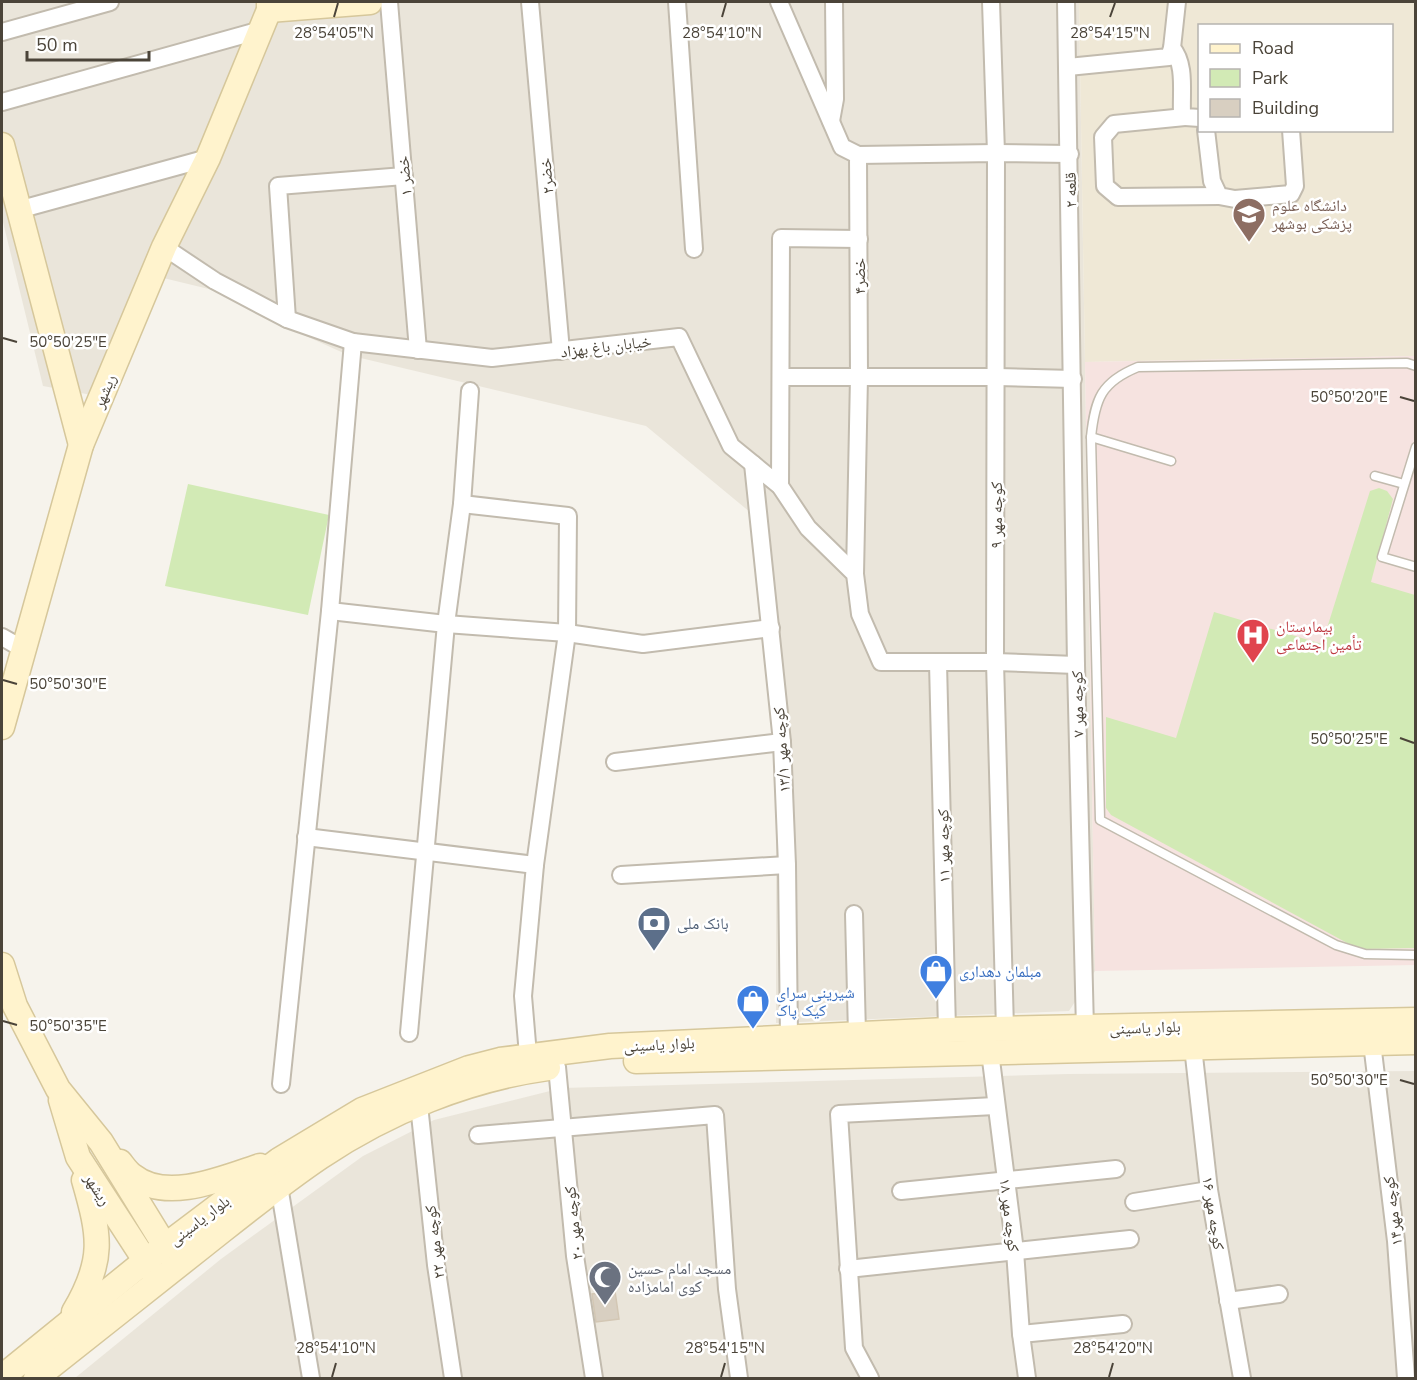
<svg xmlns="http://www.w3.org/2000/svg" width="1417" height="1380" viewBox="0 0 1417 1380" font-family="'Nunito Sans','Noto Naskh Arabic',sans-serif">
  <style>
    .residential { fill: #eae5da }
    .education { fill: #efe8d6; fill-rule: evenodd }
    .medical { fill: #f6e3e0 }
    .green { fill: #d2eab5 }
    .building { fill: #d8cfc1; stroke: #d3c7b4; stroke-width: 1.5 }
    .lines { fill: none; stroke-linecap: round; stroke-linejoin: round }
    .lane-casing { stroke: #c2bbae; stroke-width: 11 }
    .street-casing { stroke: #c2bbae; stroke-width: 20 }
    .secondary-casing { stroke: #d6c79b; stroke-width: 27 }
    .lane { stroke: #fff; stroke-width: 8 }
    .street { stroke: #fff; stroke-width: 16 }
    .secondary { stroke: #fff3cd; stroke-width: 24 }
    .ticks { fill: none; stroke: #4b4439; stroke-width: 2 }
    .labels { text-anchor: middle; stroke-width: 5; stroke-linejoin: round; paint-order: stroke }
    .street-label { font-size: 16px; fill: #4b4439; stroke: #fff }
    .education-label { font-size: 16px; fill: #785e54; stroke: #fff; text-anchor: start }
    .health-label { font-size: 16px; fill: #be3a42; stroke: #fff; text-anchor: start }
    .service-label { font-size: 16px; fill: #4e5e75; stroke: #fff; text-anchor: start }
    .shop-label { font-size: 16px; fill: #366cbe; stroke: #fff; text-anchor: start }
    .worship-label { font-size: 16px; fill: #5b616d; stroke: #fff; text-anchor: start }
    .ticks-label { font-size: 15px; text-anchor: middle; fill: #4b4439; stroke: #fff; stroke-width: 5; stroke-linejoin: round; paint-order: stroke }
  </style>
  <rect width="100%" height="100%" fill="#f6f3ec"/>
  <g class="residential">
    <path d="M2,2H1079L1095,971L1069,1011L776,1023V649L768,527L646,426L348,355L277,323L217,291L151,275L108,398L43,386L2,218Z"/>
    <path d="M1415,1071V1378H75L221,1259L363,1156L434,1120L562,1088L1068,1074Z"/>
  </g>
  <path class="education" d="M1079,2H1415V356L1085,362ZM1200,26H1392V130H1200Z"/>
  <path class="medical" d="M1415,356V965L1095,971L1085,362Z"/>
  <g class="green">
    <path d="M188,484L329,515L308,615L165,586Z"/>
    <path d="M1379,488L1387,491L1393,499L1371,582L1415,595V948L1364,949L1349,944L1111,815L1106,808V717L1176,738L1214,612L1322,644L1370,491Z"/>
  </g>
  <path class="building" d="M615,1291L619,1319L596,1322L592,1294Z"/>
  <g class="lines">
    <g class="lane-casing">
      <g id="lane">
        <path d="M1416,366L1407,363L1138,367C1101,382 1095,399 1091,437L1100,820L1336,945L1365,954L1416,955"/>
        <path d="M1091,437L1171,461"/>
        <path d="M1416,447L1382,557L1416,567"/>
        <path d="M1375,476L1404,484"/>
      </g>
    </g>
    <g class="street-casing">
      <g id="street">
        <path d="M389,2L418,350"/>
        <path d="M530,2L561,351"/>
        <path d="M677,2L694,249"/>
        <path d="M779,2L842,147L858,155L859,377L855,574"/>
        <path d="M991,2L996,153L995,662L1005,1029"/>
        <path d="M1066,2L1076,665L1085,1029"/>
        <path d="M2,32L110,2"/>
        <path d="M1172,48C1186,64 1181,92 1182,113L1185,117L1200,118"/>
        <path d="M1068,67L1169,57L1172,48L1177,2"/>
        <path d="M2,102L261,30"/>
        <path d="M1185,117L1114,124L1103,137L1105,186L1118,197L1219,196"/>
        <path d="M831,121L835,99L834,2"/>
        <path d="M1206,130L1212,181L1219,196L1235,199L1291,194L1295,186L1291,130"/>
        <path d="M858,155L996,153L1070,154"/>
        <path d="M18,210L208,158"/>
        <path d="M164,247L215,281L287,319L353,342L492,358L679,337L731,446L780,486L808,528L855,574L860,614L881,662H995L1076,665"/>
        <path d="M287,319L278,186L404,176"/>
        <path d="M781,377H997L1073,379"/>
        <path d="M753,464L782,742L787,865L789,1037"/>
        <path d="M780,486L781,238L859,239"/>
        <path d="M462,504L568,516L567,633L535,865L523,996L528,1055"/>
        <path d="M330,611L446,624L567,633L643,644L771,628"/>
        <path d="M2,637L23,649"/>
        <path d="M938,663L947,1030"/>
        <path d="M615,762L782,742"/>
        <path d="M306,837L535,865"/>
        <path d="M621,875L787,865"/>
        <path d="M854,914L857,1034"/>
        <path d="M409,1033L446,624L462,504L470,391"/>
        <path d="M1372,1043L1396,1241L1406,1378"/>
        <path d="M1193,1047L1209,1190L1242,1378"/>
        <path d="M990,1052L1015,1251L1021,1334L1027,1378"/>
        <path d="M557,1067L575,1256L594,1378"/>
        <path d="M281,1084L330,611L353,342"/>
        <path d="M419,1105L436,1265L453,1378"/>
        <path d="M478,1135L715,1115L727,1289L739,1378"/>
        <path d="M279,1186L311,1378"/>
        <path d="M901,1191L1116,1169"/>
        <path d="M1134,1202L1209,1190"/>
        <path d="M848,1269L1130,1239"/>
        <path d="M1228,1301L1279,1294"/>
        <path d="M1021,1334L1123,1324"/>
        <path d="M870,1378L854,1348L839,1114L995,1106"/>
      </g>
    </g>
    <g class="secondary-casing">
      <g id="secondary">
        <path d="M269,10L370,2"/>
        <path d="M2,145L81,445"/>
        <path d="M2,727L81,445L164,247L208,158L269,10V2"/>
        <path d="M2,965L15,1006L58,1089L101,1142L173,1259"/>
        <path d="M636,1061L1416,1042"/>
        <path d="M61,1100L78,1157L154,1274"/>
        <path d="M120,1162C124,1167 128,1173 133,1176C166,1203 224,1178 260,1166"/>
        <path d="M74,1312C105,1260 100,1236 84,1180"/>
        <path d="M2,1377L145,1261L279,1160L362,1110L469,1068L500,1060L610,1046L947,1030L1416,1020"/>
        <path d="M36,1378C92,1334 148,1289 204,1245C242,1215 280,1184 320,1157C387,1112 468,1079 548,1068"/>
      </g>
    </g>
    <use href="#lane" class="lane"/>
    <use href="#street" class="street"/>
    <use href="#secondary" class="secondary"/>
  </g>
  <path class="ticks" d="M334,17L338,3M722,17L726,3M1110,17L1115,3M3,338L17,342M1400,397L1414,401M3,680L17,684M1400,738L1414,743M3,1021L17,1025M1400,1080L1414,1084M332,1377L336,1363M721,1377L725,1363M1109,1377L1113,1363"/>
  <defs>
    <g id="university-pin" transform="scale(1.725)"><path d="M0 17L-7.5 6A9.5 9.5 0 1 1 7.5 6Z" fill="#8d6e63" stroke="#fff"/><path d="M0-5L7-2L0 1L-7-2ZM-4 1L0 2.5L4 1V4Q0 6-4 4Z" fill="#fff"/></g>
    <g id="hospital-pin" transform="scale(1.725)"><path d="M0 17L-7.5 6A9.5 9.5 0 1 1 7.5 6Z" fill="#e0444e" stroke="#fff"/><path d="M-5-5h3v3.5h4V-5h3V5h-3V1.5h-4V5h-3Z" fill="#fff"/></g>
    <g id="bank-pin" transform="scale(1.725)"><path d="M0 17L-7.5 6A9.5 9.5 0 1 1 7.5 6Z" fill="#5c6f8a" stroke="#fff"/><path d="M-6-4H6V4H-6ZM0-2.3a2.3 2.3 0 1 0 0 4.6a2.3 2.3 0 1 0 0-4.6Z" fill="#fff"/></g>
    <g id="shop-pin" transform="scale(1.725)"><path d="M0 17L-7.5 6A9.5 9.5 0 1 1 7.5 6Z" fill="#3f7fe0" stroke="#fff"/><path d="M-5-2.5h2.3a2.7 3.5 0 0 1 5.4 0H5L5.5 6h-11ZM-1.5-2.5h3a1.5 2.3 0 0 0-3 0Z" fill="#fff"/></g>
    <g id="mosque-pin" transform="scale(1.725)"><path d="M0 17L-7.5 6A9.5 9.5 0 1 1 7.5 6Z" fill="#6b7280" stroke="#fff"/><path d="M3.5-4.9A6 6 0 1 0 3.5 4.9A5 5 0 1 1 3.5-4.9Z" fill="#fff"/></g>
  </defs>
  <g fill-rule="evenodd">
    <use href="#university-pin" x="1249" y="214"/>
    <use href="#hospital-pin" x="1253" y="635"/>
    <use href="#bank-pin" x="654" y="923"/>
    <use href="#shop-pin" x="936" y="971"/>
    <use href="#shop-pin" x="753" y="1001"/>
    <use href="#mosque-pin" x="605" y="1277"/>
  </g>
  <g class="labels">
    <g class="street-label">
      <text transform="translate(404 176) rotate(-95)" y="6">خضر ۱</text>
      <text transform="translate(546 176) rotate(-95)" y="6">خضر۲</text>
      <text transform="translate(1070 190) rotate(-91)" y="6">قلعه ۲</text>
      <text transform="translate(859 276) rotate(-90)" y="6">خضر۴</text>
      <text transform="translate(606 346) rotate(-7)" y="6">خیابان باغ بهزاد</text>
      <text transform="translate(104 391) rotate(-67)" y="6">ریشهر</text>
      <text transform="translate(996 515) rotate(-90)" y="6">کوچه مهر ۹</text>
      <text transform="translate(1077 704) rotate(-91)" y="6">کوچه مهر ۷</text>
      <text transform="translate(781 750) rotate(-94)" y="6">کوچه مهر ۱۳/۱</text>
      <text transform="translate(943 846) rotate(-91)" y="6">کوچه مهر ۱۱</text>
      <text transform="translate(1145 1027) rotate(-2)" y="6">بلوار یاسینی</text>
      <text transform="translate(659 1044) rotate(-3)" y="6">بلوار یاسینی</text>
      <text transform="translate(98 1189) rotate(57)" y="6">ریشهر</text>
      <text transform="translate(1392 1211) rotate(-97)" y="6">کوچه مهر۱۴</text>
      <text transform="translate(1214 1213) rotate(81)" y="6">کوچه مهر ۱۶</text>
      <text transform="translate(1010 1215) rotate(83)" y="6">کوچه مهر ۱۸</text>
      <text transform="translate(199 1220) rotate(-37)" y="6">بلوار یاسینی</text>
      <text transform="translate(573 1223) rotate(-96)" y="6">کوچه مهر ۲۰</text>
      <text transform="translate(434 1242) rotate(-97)" y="6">کوچه مهر ۲۲</text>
    </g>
    <g class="education-label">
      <text x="1272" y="211">دانشگاه علوم<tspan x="1272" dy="18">پزشکی بوشهر</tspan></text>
    </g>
    <g class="health-label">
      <text x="1276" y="632">بیمارستان<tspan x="1276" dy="18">تأمین اجتماعی</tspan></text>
    </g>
    <g class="service-label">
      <text x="677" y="929">بانک ملی</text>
    </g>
    <g class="shop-label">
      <text x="959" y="977">مبلمان دهداری</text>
      <text x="776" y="998">شیرینی سرای<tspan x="776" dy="18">کیک پاک</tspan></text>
    </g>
    <g class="worship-label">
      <text x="628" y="1274">مسجد امام حسین<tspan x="628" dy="18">کوی امامزاده</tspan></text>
    </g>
  </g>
  <g class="ticks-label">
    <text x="334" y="38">28°54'05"N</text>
    <text x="722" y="38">28°54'10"N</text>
    <text x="1110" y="38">28°54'15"N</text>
    <text x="68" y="347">50°50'25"E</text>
    <text x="1349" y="402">50°50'20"E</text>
    <text x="68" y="689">50°50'30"E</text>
    <text x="1349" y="744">50°50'25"E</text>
    <text x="68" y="1031">50°50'35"E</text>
    <text x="1349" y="1085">50°50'30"E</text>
    <text x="336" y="1353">28°54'10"N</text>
    <text x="725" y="1353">28°54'15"N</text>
    <text x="1113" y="1353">28°54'20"N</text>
  </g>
  <rect width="1417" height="1380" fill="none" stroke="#4b4439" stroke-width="6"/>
  <rect x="1198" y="24" width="195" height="108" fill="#ffffff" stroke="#b7b4b0" stroke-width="1.5"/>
  <rect x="1210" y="44" width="30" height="9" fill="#fff3cd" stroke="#b7b4b0" stroke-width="1.5"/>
  <text x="1252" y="54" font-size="18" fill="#4b4439">Road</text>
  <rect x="1210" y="69" width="30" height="18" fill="#d2eab5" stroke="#b7b4b0" stroke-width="1.5"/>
  <text x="1252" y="84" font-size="18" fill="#4b4439">Park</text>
  <rect x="1210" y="99" width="30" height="18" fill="#d8cfc1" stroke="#b7b4b0" stroke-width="1.5"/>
  <text x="1252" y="114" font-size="18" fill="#4b4439">Building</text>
  <path d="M27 51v9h122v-9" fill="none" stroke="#4b4439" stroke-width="3"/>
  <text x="36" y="51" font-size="18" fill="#4b4439" stroke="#ffffff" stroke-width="4.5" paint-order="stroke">50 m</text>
</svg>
